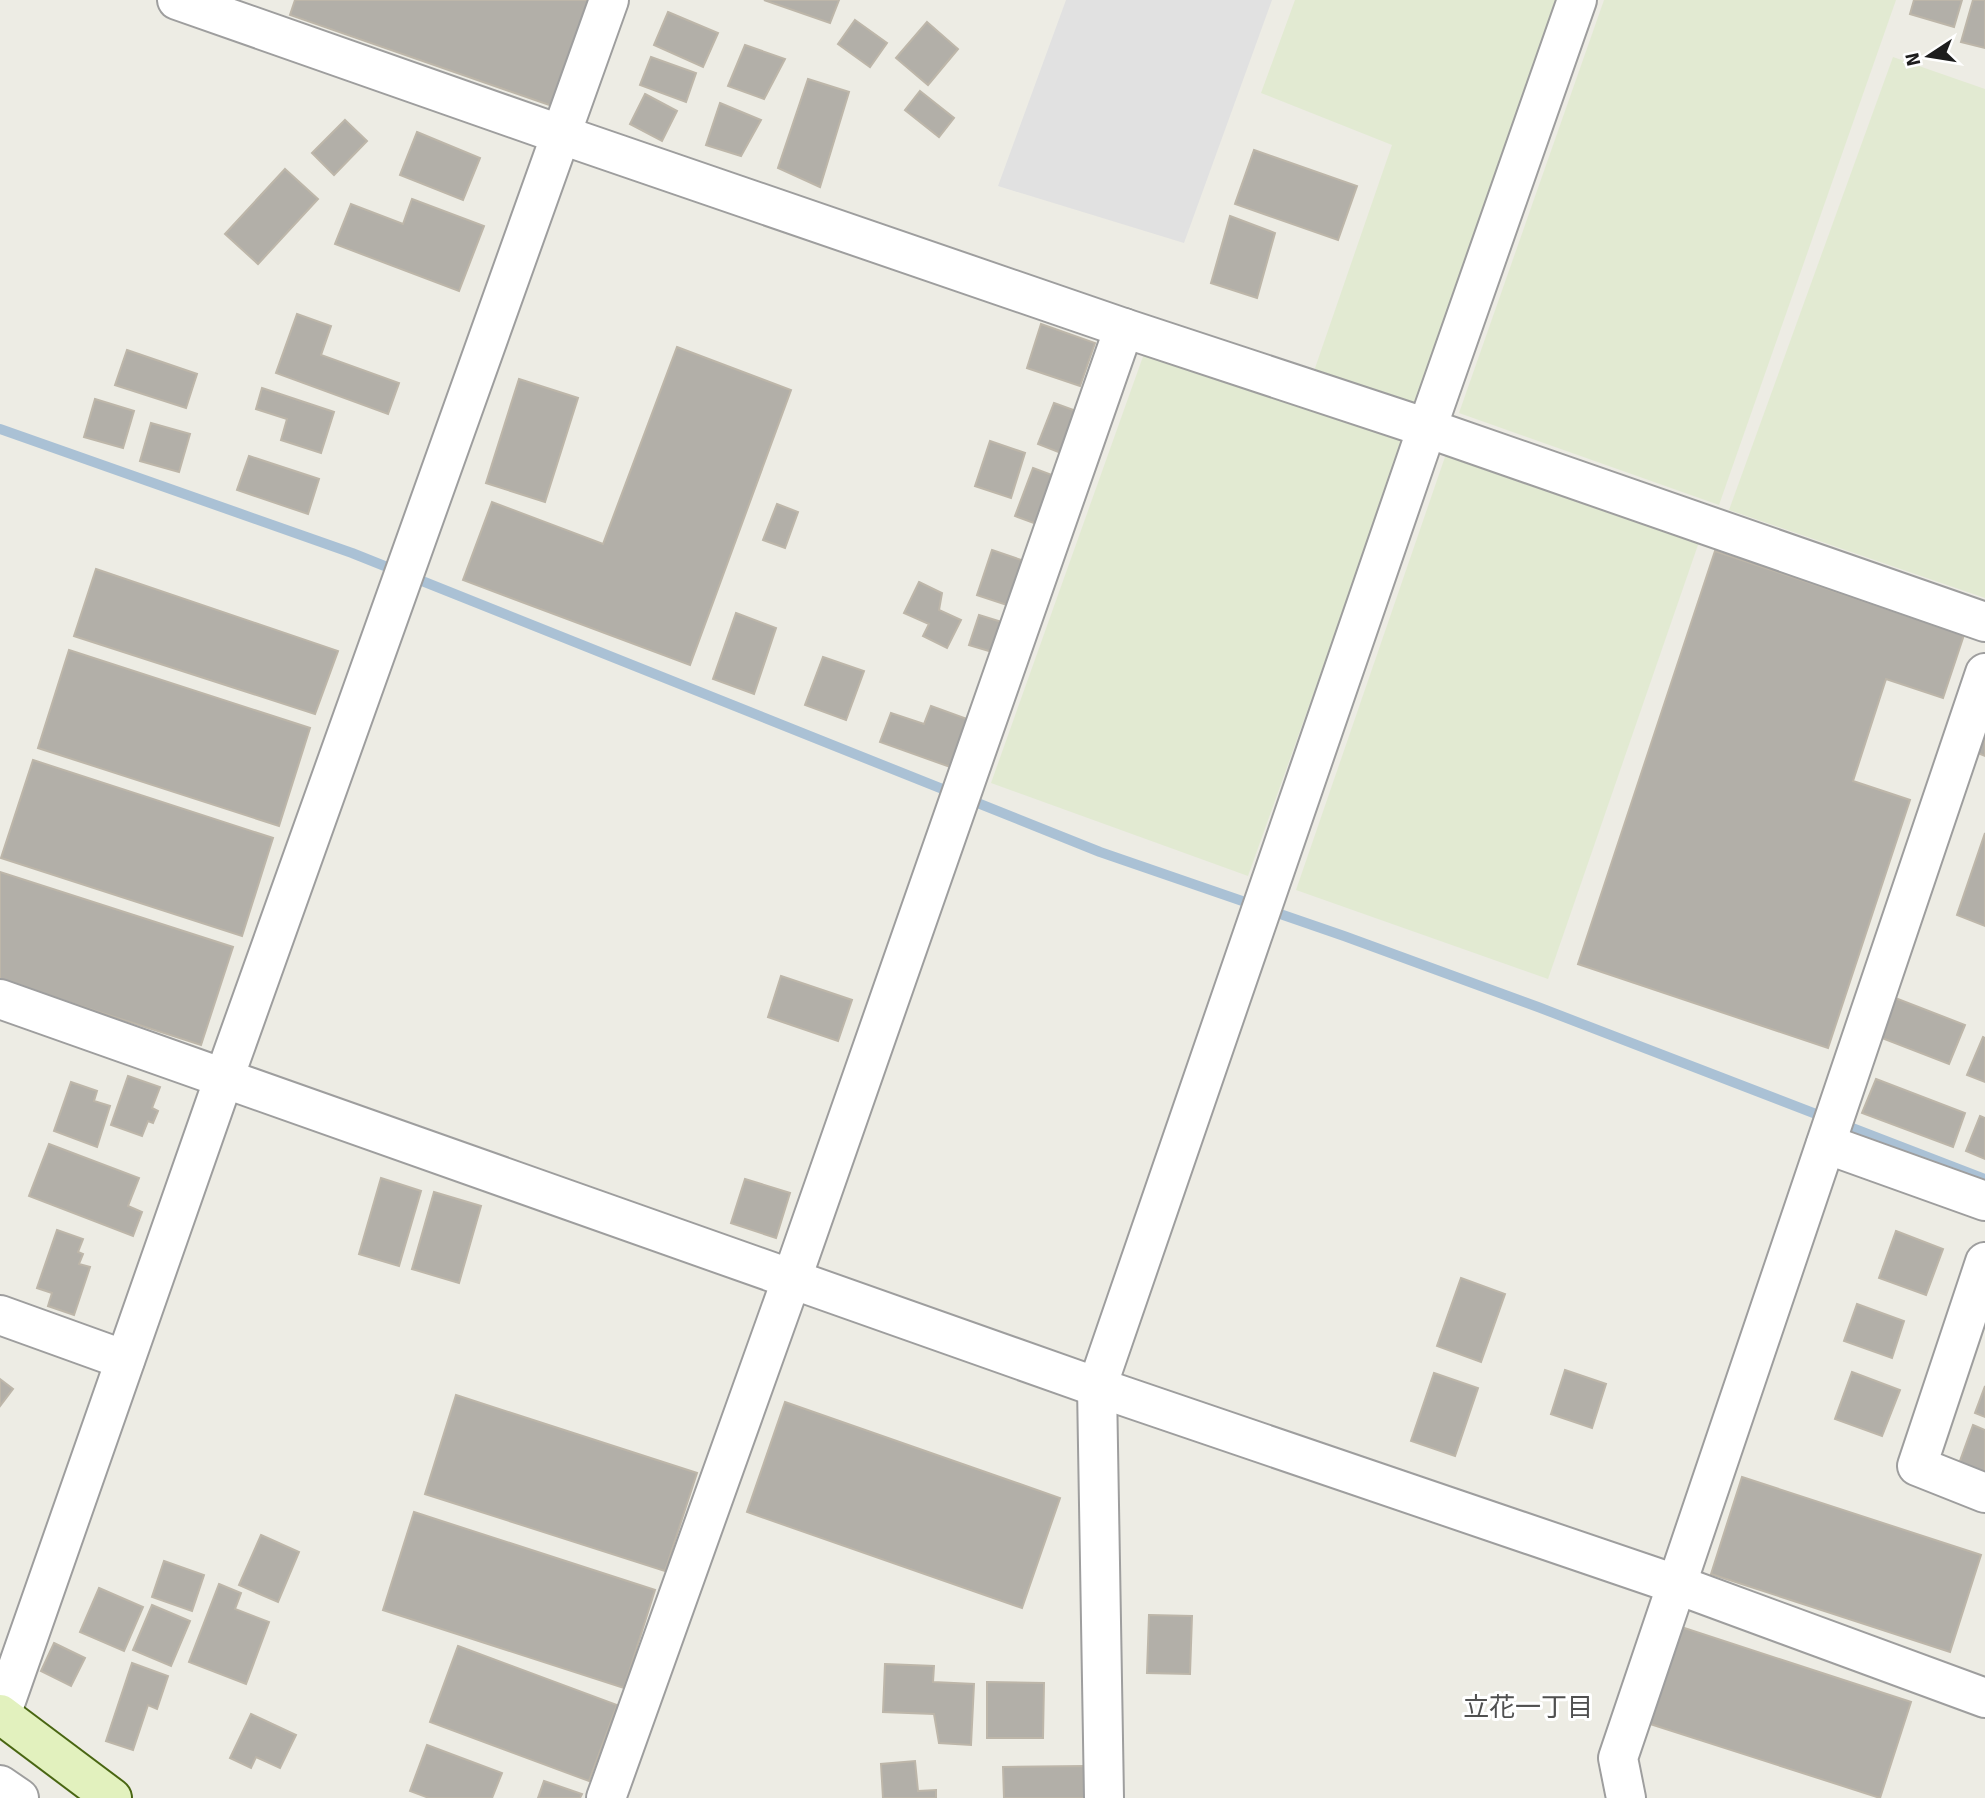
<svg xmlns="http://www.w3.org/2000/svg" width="1985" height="1798" viewBox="0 0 1985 1798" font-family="Signika,'Noto Sans JP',sans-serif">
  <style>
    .farmland { fill: #e2ead2 }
    .parking { fill: #e1e1e1 }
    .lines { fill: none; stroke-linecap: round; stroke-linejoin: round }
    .stream { stroke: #aac1d5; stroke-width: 10 }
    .building { fill: #b2afa8; stroke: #bdb6a9; stroke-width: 2 }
    .minor-casing { stroke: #9e9e9e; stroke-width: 42 }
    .tertiary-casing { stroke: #9e9e9e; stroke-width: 42 }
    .secondary-casing { stroke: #496612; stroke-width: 42 }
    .minor { stroke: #fff; stroke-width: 38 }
    .tertiary { stroke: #fff; stroke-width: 38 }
    .secondary { stroke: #e2f1be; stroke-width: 38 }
    .labels { text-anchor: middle; stroke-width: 6; stroke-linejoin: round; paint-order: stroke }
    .neighbourhood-label { font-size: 26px; fill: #505050; stroke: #fff }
  </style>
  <rect width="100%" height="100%" fill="#edece4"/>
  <g class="farmland">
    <path d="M1295,0H1559L1419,406L1313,374L1392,145L1261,93Z"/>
    <path d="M1604,0H1896L1719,505L1459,413Z"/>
    <path d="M1893,57L1985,89V598L1729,510Z"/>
    <path d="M1146,348L1404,441L1248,876L991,783Z"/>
    <path d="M1446,454L1699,542L1548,979L1296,890Z"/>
  </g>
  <path class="parking" d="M1066,0H1272L1184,243L998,186Z"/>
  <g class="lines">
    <path class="stream" d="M0,429L352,553L1100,852L1344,936L1538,1007L1985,1179"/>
  </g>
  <g class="building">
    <path d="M295,0H599L558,108L290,15Z"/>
    <path d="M764,0H839L830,23Z"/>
    <path d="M1914,0H1962L1954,27L1910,14Z"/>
    <path d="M1973,0H1985V48L1961,42Z"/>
    <path d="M668,12L718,33L703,67L654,45Z"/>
    <path d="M855,20L887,43L870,67L838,44Z"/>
    <path d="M927,22L958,49L928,85L896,58Z"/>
    <path d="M745,45L785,59L764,99L728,86Z"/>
    <path d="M651,57L696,73L686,102L640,85Z"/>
    <path d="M808,79L849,92L820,187L778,168Z"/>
    <path d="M920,91L954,118L939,137L905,110Z"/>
    <path d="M645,94L677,111L662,141L630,124Z"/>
    <path d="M720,103L761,120L741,156L706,145Z"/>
    <path d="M345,120L367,141L334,175L312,153Z"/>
    <path d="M417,132L480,158L463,200L400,175Z"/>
    <path d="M1254,150L1357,186L1338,240L1235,204Z"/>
    <path d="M285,169L318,199L258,264L225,234Z"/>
    <path d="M412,199L484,226L459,291L335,244L351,204L403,224Z"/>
    <path d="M1230,216L1275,233L1257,298L1211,283Z"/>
    <path d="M297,314L331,326L321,355L399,383L388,414L276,373Z"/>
    <path d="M1041,324L1095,343L1080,386L1027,368Z"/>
    <path d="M677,347L791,390L690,665L463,580L492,502L603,544Z"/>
    <path d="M127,350L197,374L186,408L115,385Z"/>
    <path d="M519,379L578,398L545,502L486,483Z"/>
    <path d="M262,388L334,412L321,453L281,440L287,419L256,409Z"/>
    <path d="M95,399L134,411L123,448L84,437Z"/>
    <path d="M1054,403L1082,413L1066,455L1038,444Z"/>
    <path d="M151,423L190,434L179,472L140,461Z"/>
    <path d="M990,441L1025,453L1011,498L975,486Z"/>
    <path d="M249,456L319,479L308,514L237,490Z"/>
    <path d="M1033,468L1060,478L1042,526L1015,516Z"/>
    <path d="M777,504L798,512L785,548L763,540Z"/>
    <path d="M992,550L1027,562L1013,607L977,595Z"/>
    <path d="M1715,551L1964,635L1943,698L1886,679L1853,781L1910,800L1828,1048L1578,964Z"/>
    <path d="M96,569L338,651L315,714L74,636Z"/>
    <path d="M919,582L942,593L939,610L961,620L947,648L923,636L929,624L904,613Z"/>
    <path d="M736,613L776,628L754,694L713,679Z"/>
    <path d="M979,615L1008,624L999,654L969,645Z"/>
    <path d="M69,650L310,728L279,826L38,748Z"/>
    <path d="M823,657L864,671L846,720L805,705Z"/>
    <path d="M931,706L970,720L953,768L880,742L891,713L924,724Z"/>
    <path d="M1985,721V756L1975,752Z"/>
    <path d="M33,760L273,838L242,936L1,858Z"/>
    <path d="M1985,833V926L1957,915Z"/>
    <path d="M0,872L233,947L201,1045L0,980Z"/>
    <path d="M781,976L852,1000L838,1041L768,1017Z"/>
    <path d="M1890,996L1965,1025L1949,1064L1874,1035Z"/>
    <path d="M1983,1037L1985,1038V1082L1967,1075Z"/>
    <path d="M128,1076L160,1087L152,1108L158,1111L153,1123L148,1121L142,1136L111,1125Z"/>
    <path d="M1876,1079L1965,1113L1953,1147L1862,1113Z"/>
    <path d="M71,1082L97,1091L94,1101L110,1106L97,1147L54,1131Z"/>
    <path d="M1980,1116L1985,1118V1159L1966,1151Z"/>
    <path d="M49,1144L139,1178L128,1206L142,1212L133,1236L29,1196Z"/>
    <path d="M381,1178L421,1191L399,1266L359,1254Z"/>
    <path d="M745,1179L790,1193L776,1238L731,1223Z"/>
    <path d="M434,1192L481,1206L459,1283L412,1269Z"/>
    <path d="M57,1230L83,1239L78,1252L83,1254L79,1264L90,1267L74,1315L48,1306L52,1293L37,1288Z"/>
    <path d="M1896,1231L1943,1249L1926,1295L1879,1278Z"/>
    <path d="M1461,1278L1505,1294L1481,1362L1437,1346Z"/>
    <path d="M1857,1304L1904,1321L1892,1358L1844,1341Z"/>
    <path d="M1565,1370L1606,1384L1592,1428L1551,1414Z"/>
    <path d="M1852,1372L1900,1390L1882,1436L1835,1419Z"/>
    <path d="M1434,1373L1478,1388L1455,1456L1411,1441Z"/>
    <path d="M0,1379L13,1389L0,1406Z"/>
    <path d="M1985,1386V1417L1975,1413Z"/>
    <path d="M456,1395L697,1473L665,1571L425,1494Z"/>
    <path d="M785,1402L1060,1498L1022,1608L747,1512Z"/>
    <path d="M1973,1425L1985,1430V1483L1956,1472Z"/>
    <path d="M1742,1477L1981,1555L1950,1652L1711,1574Z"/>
    <path d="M414,1512L655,1590L624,1688L383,1610Z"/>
    <path d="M261,1535L299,1552L278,1602L239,1585Z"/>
    <path d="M164,1561L204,1575L192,1611L152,1597Z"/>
    <path d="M219,1584L241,1593L235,1609L269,1622L246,1684L189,1662Z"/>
    <path d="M99,1588L143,1607L124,1651L80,1632Z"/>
    <path d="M152,1605L190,1621L171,1666L133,1650Z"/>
    <path d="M1149,1615L1192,1616L1190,1674L1147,1673Z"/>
    <path d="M1672,1624L1911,1702L1880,1798L1641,1721Z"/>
    <path d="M54,1643L85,1658L71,1686L41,1671Z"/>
    <path d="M458,1646L617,1705L589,1781L430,1722Z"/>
    <path d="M132,1663L168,1676L157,1709L148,1705L133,1750L106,1741Z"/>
    <path d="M885,1664L934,1666L933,1682L974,1684L971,1745L939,1743L934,1714L883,1712Z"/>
    <path d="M987,1682L1044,1683L1043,1738H987Z"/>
    <path d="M251,1714L296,1735L280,1768L256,1757L251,1768L230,1758Z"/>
    <path d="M427,1745L502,1773L492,1798H429L410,1791Z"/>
    <path d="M915,1761L918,1791L936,1790V1798H883L881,1764Z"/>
    <path d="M1084,1766V1798H1004L1003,1767Z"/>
    <path d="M544,1781L582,1794L580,1798H538Z"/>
  </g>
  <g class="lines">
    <g class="minor-casing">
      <g id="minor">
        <path d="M177,0L562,135L1124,328L1427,428L1985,622"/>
        <path d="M0,999L1097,1387L1678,1585L1985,1698"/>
        <path d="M1826,1144L1985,1201"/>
        <path d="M1985,1262L1917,1466L1985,1493"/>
        <path d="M0,1315L125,1360"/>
        <path d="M0,1785L19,1798"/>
        <path d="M606,1798L792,1278L1124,328"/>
        <path d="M1104,1798L1097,1387L1427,428L1577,0"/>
        <path d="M1626,1798L1618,1758L1985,673"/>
      </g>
    </g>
    <g class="tertiary-casing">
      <path id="tertiary" d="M1,1715L224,1078L609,0"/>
    </g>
    <g class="secondary-casing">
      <path id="secondary" d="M0,1714L112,1798"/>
    </g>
    <use href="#minor" class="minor"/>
    <use href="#tertiary" class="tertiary"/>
    <use href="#secondary" class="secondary"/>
  </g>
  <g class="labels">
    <g class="neighbourhood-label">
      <text x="1528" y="1716">立花一丁目</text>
    </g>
  </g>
  <g transform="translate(1929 56) rotate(258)" stroke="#ffffff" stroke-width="5" paint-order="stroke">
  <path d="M0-5L12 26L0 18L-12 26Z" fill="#1d1d1d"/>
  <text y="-10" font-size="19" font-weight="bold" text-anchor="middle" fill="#1d1d1d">N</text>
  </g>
</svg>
